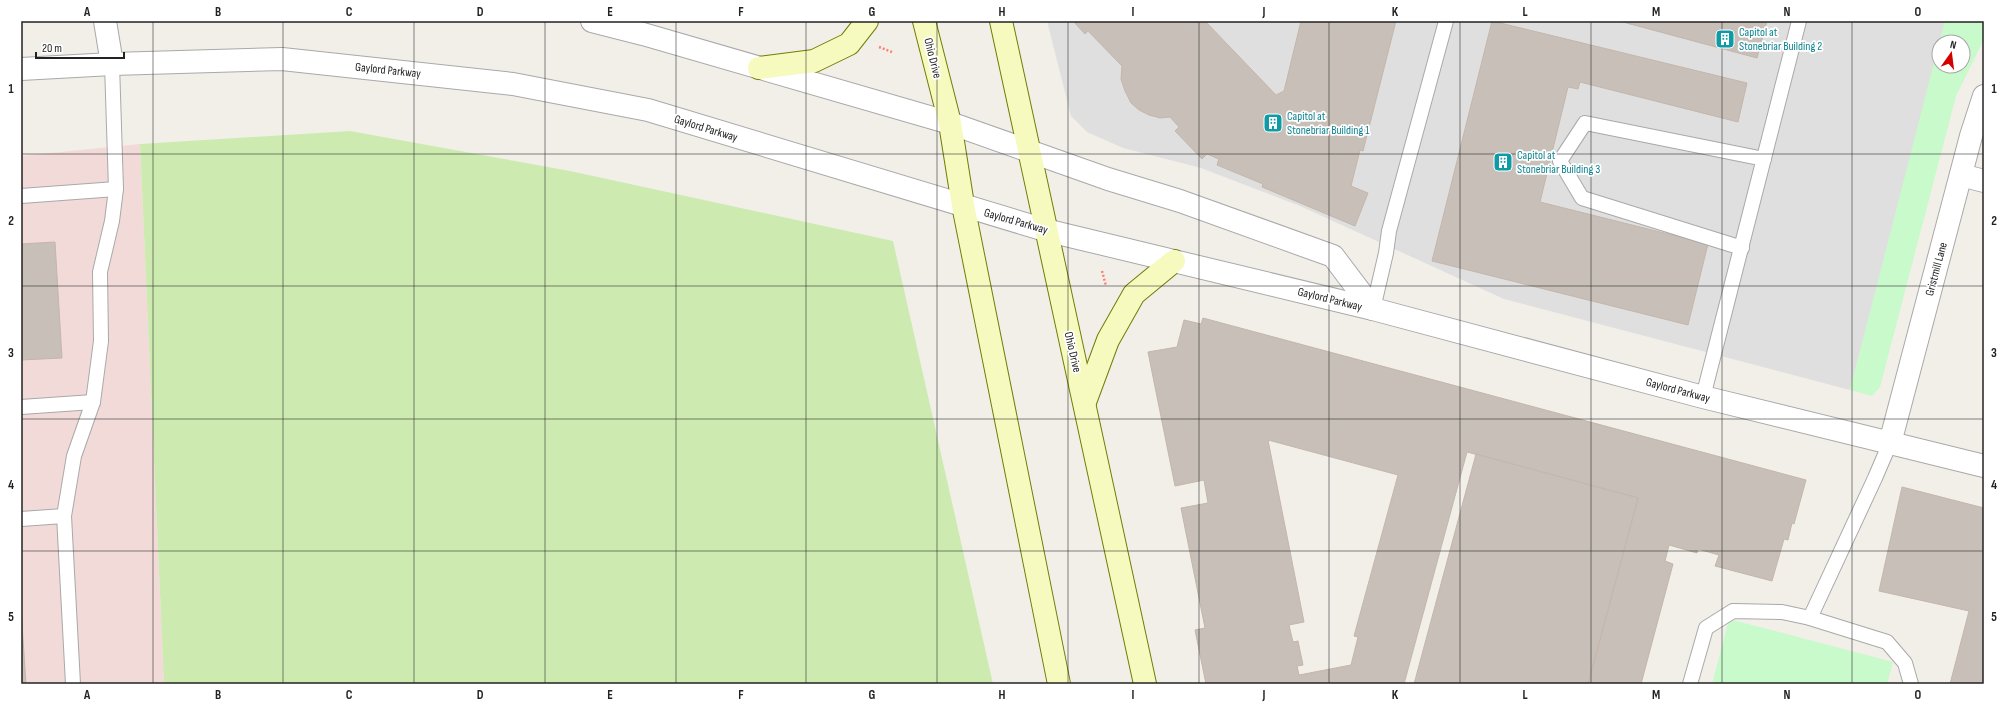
<svg xmlns="http://www.w3.org/2000/svg" width="2005" height="705" viewBox="0 0 2005 705" font-family="'Sofia Sans Condensed',sans-serif">
  <style>
    .residential { fill: #e0dfdf }
    .commercial { fill: #f2dad9 }
    .grass { fill: #cdebb0 }
    .park { fill: #c8facc }
    .building { fill: #c7bfb8; stroke: #c4b6ab; fill-rule: evenodd }
    .lines { fill: none; stroke-linecap: round; stroke-linejoin: round }
    .service-casing { stroke: #a9a9a9; stroke-width: 16 }
    .minor-casing { stroke: #a9a9a9; stroke-width: 24 }
    .tertiary-casing { stroke: #a9a9a9; stroke-width: 24 }
    .secondary-casing { stroke: #707d05; stroke-width: 24 }
    .path { stroke: #fa8072; stroke-width: 2.5; stroke-dasharray: 2 2; stroke-linecap: butt }
    .service { stroke: #fff; stroke-width: 14 }
    .minor { stroke: #fff; stroke-width: 22 }
    .tertiary { stroke: #fff; stroke-width: 22 }
    .secondary { stroke: #f7fabf; stroke-width: 22 }
    .grid { fill: none; stroke: #222; stroke-width: 1; stroke-opacity: 0.55 }
    .labels { text-anchor: middle; stroke-width: 3.5; stroke-linejoin: round; paint-order: stroke }
    .culture-label { font-size: 12px; fill: #0d838f; stroke: #fff; text-anchor: start }
    .street-label { font-size: 12px; fill: #222; stroke: #fff }
    .neatline { fill: none; stroke: #222; stroke-width: 1.5 }
    .grid-label { font-size: 13px; text-anchor: middle; font-weight: bold; fill: #222 }
  </style>
  <rect width="100%" height="100%" fill="#f2efe9"/>
  <path class="residential" d="M1047,21H1946L1941,42H1939V49L1850,390L1504,299L1300,206L1201,168L1123,148L1087,132L1071,116Z"/>
  <path class="commercial" d="M140,144L164,684H21V156Z"/>
  <path class="grass" d="M350,131L570,171L893,241L993,684H164L140,144Z"/>
  <g class="park">
    <path d="M1945,21H1984V39L1956,96L1880,387L1872,396L1850,390L1939,43V66H1963V42H1939Z"/>
    <path d="M1729,619L1893,662L1887,684H1712Z"/>
  </g>
  <g class="building">
    <path d="M1073,21H1205L1276,95L1284,91L1301,21H1396L1363,151L1360,150L1351,186L1368,193L1355,226L1262,187L1263,184L1217,165L1219,159L1207,154L1202,159L1175,131L1179,127L1170,117L1160,118L1149,115L1139,110L1131,103L1125,91L1121,79L1122,66L1088,31L1085,34Z"/>
    <path d="M1492,21L1747,83L1738,122L1580,82L1578,89L1568,87L1540,202L1708,244L1688,325L1432,261Z"/>
    <path d="M1619,21H1767L1757,58Z"/>
    <path d="M55,242L62,358L21,360V244Z"/>
    <path d="M1203,318L1806,480L1794,524L1792,523L1788,540L1784,539L1772,581L1715,566L1719,555L1698,549L1697,553L1669,545L1665,561L1673,564L1641,684H1588L1638,498L1467,452L1404,684H1206L1195,630L1205,628L1181,508L1208,503L1204,480L1175,486L1148,352L1177,347L1184,320L1201,324ZM1268,440L1398,475L1354,636L1358,637L1351,665L1299,675L1297,666L1303,665L1298,641L1293,642L1289,625L1304,622Z"/>
    <path d="M1476,454L1638,498L1588,684H1414Z"/>
    <path d="M1902,487L1984,508V684H1950L1969,611L1879,591Z"/>
    <path d="M21,609L26,684H21Z"/>
  </g>
  <g class="lines">
    <g class="service-casing">
      <g id="service">
        <path d="M21,196L116,189"/>
        <path d="M1742,248L1582,198L1560,161L1585,123L1764,159"/>
        <path d="M1373,309L1386,253L1389,231L1446,21"/>
        <path d="M1703,397L1799,21"/>
        <path d="M21,407L93,402"/>
        <path d="M21,519L64,516"/>
        <path d="M1810,618L1875,478L1890,443"/>
        <path d="M73,684L64,516L74,456L93,402L101,341L100,272L112,221L116,189L112,64"/>
        <path d="M1690,684L1706,628L1733,611L1782,612L1810,618L1887,642L1905,663L1911,684"/>
      </g>
    </g>
    <g class="minor-casing">
      <g id="minor">
        <path d="M1029,151L1108,179L1180,201L1333,256L1373,309"/>
        <path d="M1961,175L1984,181"/>
        <path d="M1045,230L1373,309L1703,397L1984,466"/>
        <path d="M1890,443L1971,136L1984,96"/>
      </g>
    </g>
    <g class="tertiary-casing">
      <g id="tertiary">
        <path d="M105,21L112,64"/>
        <path d="M592,21L643,34L950,123L1029,151"/>
        <path d="M21,69L112,64L282,59L513,84L648,110L1045,230"/>
      </g>
    </g>
    <g class="secondary-casing">
      <g id="secondary">
        <path d="M924,21L950,123L963,205L1059,684"/>
        <path d="M1001,21L1145,684"/>
        <path d="M759,68L814,61L849,44L867,21"/>
        <path d="M1085,402L1108,340L1134,294L1174,261"/>
      </g>
    </g>
    <g class="path">
      <path d="M879,47L892,52"/>
      <path d="M1102,271L1106,286"/>
    </g>
    <use href="#service" class="service"/>
    <use href="#minor" class="minor"/>
    <use href="#tertiary" class="tertiary"/>
    <use href="#secondary" class="secondary"/>
  </g>
  <path class="grid" d="M153,21V684M283,21V684M414,21V684M545,21V684M676,21V684M806,21V684M937,21V684M1068,21V684M1199,21V684M1329,21V684M1460,21V684M1591,21V684M1722,21V684M1852,21V684M21,154H1984M21,286H1984M21,419H1984M21,551H1984"/>
  <defs>
    <g id="building-square" transform="scale(1)"><rect x="-9" y="-9" width="18" height="18" rx="4" fill="#0f9aa8" stroke="#fff"/><path d="M-4-6H4V6H1V3H-1V6H-4ZM-2.5-4.3h1.7v1.8h-1.7ZM.8-4.3h1.7v1.8H.8ZM-2.5-1h1.7V.8h-1.7ZM.8-1h1.7V.8H.8Z" fill="#fff"/></g>
  </defs>
  <g fill-rule="evenodd">
    <use href="#building-square" x="1725" y="39"/>
    <use href="#building-square" x="1273" y="123"/>
    <use href="#building-square" x="1503" y="162"/>
  </g>
  <g class="labels">
    <g class="culture-label">
      <text x="1739" y="36">Capitol at<tspan x="1739" dy="14">Stonebriar Building 2</tspan></text>
      <text x="1287" y="120">Capitol at<tspan x="1287" dy="14">Stonebriar Building 1</tspan></text>
      <text x="1517" y="159">Capitol at<tspan x="1517" dy="14">Stonebriar Building 3</tspan></text>
    </g>
    <g class="street-label">
      <text transform="translate(933 58) rotate(76)" y="4">Ohio Drive</text>
      <text transform="translate(388 70) rotate(6)" y="4">Gaylord Parkway</text>
      <text transform="translate(706 128) rotate(17)" y="4">Gaylord Parkway</text>
      <text transform="translate(1016 221) rotate(16)" y="4">Gaylord Parkway</text>
      <text transform="translate(1936 269) rotate(-75)" y="4">Gristmill Lane</text>
      <text transform="translate(1330 299) rotate(14)" y="4">Gaylord Parkway</text>
      <text transform="translate(1073 352) rotate(77)" y="4">Ohio Drive</text>
      <text transform="translate(1678 390) rotate(15)" y="4">Gaylord Parkway</text>
    </g>
  </g>
  <rect width="2005" height="705" fill="none" stroke="#ffffff" stroke-width="44"/>
  <g transform="translate(1951 54) rotate(14)"><circle r="19" fill="#ffffff" stroke="#a7a7a7"/>
  <path d="M0-3L7 15L0 10L-7 15Z" fill="#d40000"/>
  <text y="-6" font-size="11" font-weight="bold" text-anchor="middle" fill="#222222">N</text>
  </g>
  <path d="M36 52v6h88v-6" fill="none" stroke="#222222" stroke-width="2"/>
  <text x="42" y="52" font-size="12" fill="#222222" stroke="#ffffff" stroke-width="3" paint-order="stroke">20 m</text>
  <rect x="22" y="22" width="1961" height="661" class="neatline"/>
  <g class="grid-label">
    <text x="87" y="16">A</text>
    <text x="218" y="16">B</text>
    <text x="349" y="16">C</text>
    <text x="480" y="16">D</text>
    <text x="610" y="16">E</text>
    <text x="741" y="16">F</text>
    <text x="872" y="16">G</text>
    <text x="1002" y="16">H</text>
    <text x="1133" y="16">I</text>
    <text x="1264" y="16">J</text>
    <text x="1395" y="16">K</text>
    <text x="1525" y="16">L</text>
    <text x="1656" y="16">M</text>
    <text x="1787" y="16">N</text>
    <text x="1918" y="16">O</text>
    <text x="11" y="93">1</text>
    <text x="1994" y="93">1</text>
    <text x="11" y="225">2</text>
    <text x="1994" y="225">2</text>
    <text x="11" y="357">3</text>
    <text x="1994" y="357">3</text>
    <text x="11" y="489">4</text>
    <text x="1994" y="489">4</text>
    <text x="11" y="621">5</text>
    <text x="1994" y="621">5</text>
    <text x="87" y="699">A</text>
    <text x="218" y="699">B</text>
    <text x="349" y="699">C</text>
    <text x="480" y="699">D</text>
    <text x="610" y="699">E</text>
    <text x="741" y="699">F</text>
    <text x="872" y="699">G</text>
    <text x="1002" y="699">H</text>
    <text x="1133" y="699">I</text>
    <text x="1264" y="699">J</text>
    <text x="1395" y="699">K</text>
    <text x="1525" y="699">L</text>
    <text x="1656" y="699">M</text>
    <text x="1787" y="699">N</text>
    <text x="1918" y="699">O</text>
  </g>
</svg>
